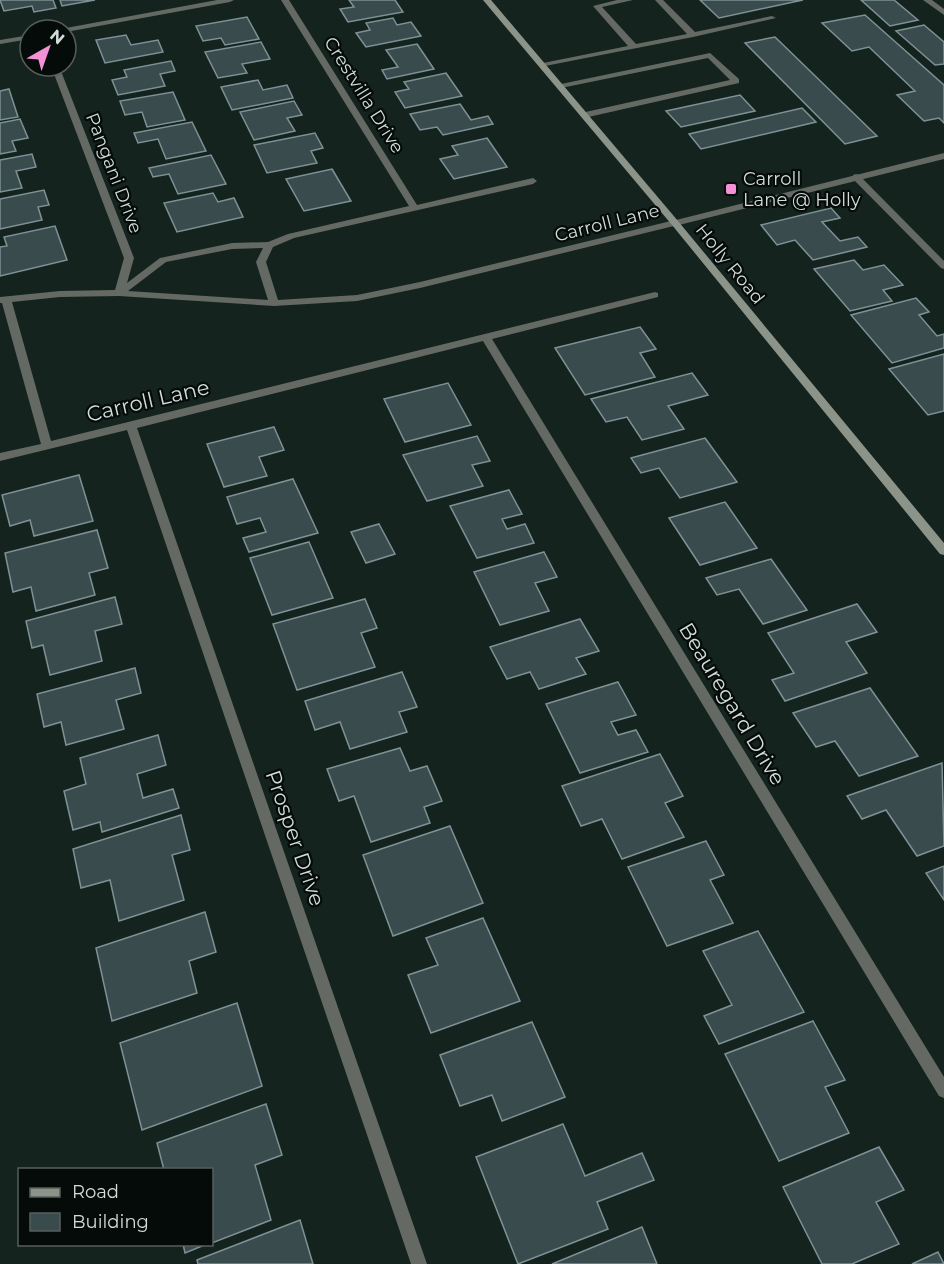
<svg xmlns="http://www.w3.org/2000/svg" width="944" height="1264" viewBox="0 0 944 1264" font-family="Montserrat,sans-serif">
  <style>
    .building { fill: #394b4d; stroke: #7e9295; stroke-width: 1.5 }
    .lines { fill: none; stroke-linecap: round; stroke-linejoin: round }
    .service { fill: #646963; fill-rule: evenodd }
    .minor { fill: #646963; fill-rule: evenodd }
    .tertiary { fill: #646963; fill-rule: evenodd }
    .secondary { fill: #8c9389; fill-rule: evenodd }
    .poi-dot { fill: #f491d4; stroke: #050b09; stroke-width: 2 }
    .labels { text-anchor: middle; stroke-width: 4.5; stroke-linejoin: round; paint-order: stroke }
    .far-street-label { font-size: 18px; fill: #d2dcd8; stroke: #050b09 }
    .far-poi-label { font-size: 18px; fill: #d2dcd8; stroke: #050b09; text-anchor: start }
    .street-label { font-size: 21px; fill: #d2dcd8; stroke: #050b09 }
  </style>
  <rect width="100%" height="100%" fill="#14231e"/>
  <g class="building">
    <path d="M0,0H53L56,8L34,12L32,6L4,11Z"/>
    <path d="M60,0H95L62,6Z"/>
    <path d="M349,0H395L403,12L348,22L340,9L354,7Z"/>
    <path d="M700,0H803L719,18Z"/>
    <path d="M861,0H894L918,20L890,26Z"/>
    <path d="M865,15L944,85V123L939,118L924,121L897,95L915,91L869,47L852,51L822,23Z"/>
    <path d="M247,17L259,39L225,45L221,38L203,41L196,26Z"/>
    <path d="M393,18L397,25L411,22L421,36L366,47L356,33L370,30L366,23Z"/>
    <path d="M924,25L944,42V64L935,65L896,31Z"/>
    <path d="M126,35L131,45L158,40L163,52L105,63L96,40Z"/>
    <path d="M775,37L877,136L845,144L745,43Z"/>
    <path d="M261,42L270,59L242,64L247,73L218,78L205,52Z"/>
    <path d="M417,44L434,69L387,79L382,70L398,67L386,50Z"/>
    <path d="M171,61L175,71L160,74L165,86L118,95L112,80L127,77L124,70Z"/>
    <path d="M446,73L462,96L405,108L395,92L409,89L404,82Z"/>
    <path d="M258,80L263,90L287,85L293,98L232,110L221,87Z"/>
    <path d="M9,89L18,117L0,120V91Z"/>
    <path d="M173,92L185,120L147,127L142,112L125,115L120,101Z"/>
    <path d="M740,95L755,111L681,127L666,111Z"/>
    <path d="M294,101L302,115L287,118L295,131L254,140L240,112Z"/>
    <path d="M460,104L471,120L488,116L493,124L443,135L437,127L420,130L410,114Z"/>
    <path d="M802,108L816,122L701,149L689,134Z"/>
    <path d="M20,119L28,138L12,141L16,151L0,154V123Z"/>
    <path d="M192,122L206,151L166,159L158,139L138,143L134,133Z"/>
    <path d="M315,133L323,148L311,151L317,163L267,173L254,145Z"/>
    <path d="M487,138L507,167L454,179L440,159L458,155L452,146Z"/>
    <path d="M32,154L36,167L16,171L22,188L0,192V160Z"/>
    <path d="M211,155L226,184L178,194L169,174L153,177L149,168Z"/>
    <path d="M332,169L351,201L304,211L286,179Z"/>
    <path d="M44,190L49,205L38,207L42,220L0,229V199Z"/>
    <path d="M213,193L218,202L234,198L243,217L177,232L164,203Z"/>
    <path d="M831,208L840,218L822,222L840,241L858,237L867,247L813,260L795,240L777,245L761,225Z"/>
    <path d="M55,226L67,260L0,276V247L7,246L4,237Z"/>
    <path d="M854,260L863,270L884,265L903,285L883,290L892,301L850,311L814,269Z"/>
    <path d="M916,298L929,312L919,315L937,336L944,334V348L892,363L851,315Z"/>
    <path d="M640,327L656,349L640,353L655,377L585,395L555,348Z"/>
    <path d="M944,354V411L928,415L889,369Z"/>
    <path d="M692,373L708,395L668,406L684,429L642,440L627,417L606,422L591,399Z"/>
    <path d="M448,383L471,425L405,442L384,399Z"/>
    <path d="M274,427L284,450L259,457L267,476L224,487L207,444Z"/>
    <path d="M477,436L490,461L472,465L483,486L427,501L403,455Z"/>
    <path d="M705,438L737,482L680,498L659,468L641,473L631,458Z"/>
    <path d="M79,475L93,521L34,536L30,520L10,526L2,495Z"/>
    <path d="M293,479L318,533L249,552L243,538L266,532L260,518L237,524L227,497Z"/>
    <path d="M509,490L522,514L502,519L507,529L525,524L534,543L477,558L450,506Z"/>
    <path d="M725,502L757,548L700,565L669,518Z"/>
    <path d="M379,524L395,554L366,563L351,532Z"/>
    <path d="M97,530L108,568L89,573L95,595L36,611L31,587L13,592L5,553Z"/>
    <path d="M309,542L333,598L272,615L250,558Z"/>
    <path d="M544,552L557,577L535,583L549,611L500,625L474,572Z"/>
    <path d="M771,559L807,610L763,624L739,589L717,595L706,578Z"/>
    <path d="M115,597L122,624L95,631L102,661L50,675L43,645L32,648L26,621Z"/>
    <path d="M365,599L377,628L361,633L375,667L297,690L273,624Z"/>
    <path d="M857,604L877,632L846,642L867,673L785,701L772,680L794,673L768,633Z"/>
    <path d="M580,619L599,651L576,658L586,674L539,689L530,672L507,679L490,647Z"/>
    <path d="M135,668L141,693L116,700L124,729L66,745L61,722L44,727L37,694Z"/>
    <path d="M402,672L417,707L399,712L407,732L350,749L340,722L315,730L305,701Z"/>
    <path d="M618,682L636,715L611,722L618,735L636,730L648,752L580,773L546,704Z"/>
    <path d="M870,688L918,756L859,776L835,741L816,747L793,713Z"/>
    <path d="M158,735L166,765L137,774L143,798L173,789L179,808L102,832L100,822L73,830L64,791L86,784L80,758Z"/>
    <path d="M400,748L410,771L427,766L442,801L424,807L430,823L371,842L354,796L339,801L327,769Z"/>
    <path d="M660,754L683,796L665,803L684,837L622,859L602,819L581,826L562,786Z"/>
    <path d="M942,763L944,846L917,856L886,810L862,819L847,796Z"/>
    <path d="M181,815L190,850L172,855L184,900L119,921L110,880L81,888L73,849Z"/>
    <path d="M450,826L483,903L393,936L363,855Z"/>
    <path d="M706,841L724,875L710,880L733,923L667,946L628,867Z"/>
    <path d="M944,866V900L926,873Z"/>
    <path d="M205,912L216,952L189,961L197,993L112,1021L96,948Z"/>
    <path d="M483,918L520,1001L431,1033L408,975L438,965L426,938Z"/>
    <path d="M758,931L804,1012L719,1044L704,1016L732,1005L703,951Z"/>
    <path d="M237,1003L262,1086L142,1130L120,1043Z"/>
    <path d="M813,1021L845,1080L825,1087L849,1133L779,1161L725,1054Z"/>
    <path d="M532,1022L565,1097L502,1121L492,1095L460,1106L440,1055Z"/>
    <path d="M266,1104L282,1155L255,1165L271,1220L212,1243V1170H164L157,1143Z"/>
    <path d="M563,1124L585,1176L642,1153L654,1180L597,1202L608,1229L518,1264L476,1157Z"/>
    <path d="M879,1147L904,1190L876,1202L899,1244L852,1264H822L783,1187Z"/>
    <path d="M300,1220L313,1264H198L197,1260Z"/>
    <path d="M642,1227L657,1264H552Z"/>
    <path d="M183,1244H207L185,1253Z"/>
    <path d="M938,1252L944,1264H912Z"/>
  </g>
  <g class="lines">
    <g class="service">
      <path d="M617,0H633L602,7L636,44L687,34L655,0H663L695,32L772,16L776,18L693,37L540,67V63H543L628,46L593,6Z"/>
      <path d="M923,0H932L944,9V15Z"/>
      <path d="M710,53L739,79V83L584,118L581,117V113L730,80L708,58L561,88L557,86L561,84Z"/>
    </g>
    <g class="minor">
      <path d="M217,0H234L230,2L66,32V30H62L66,28Z"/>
      <path d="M281,0H289L417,205L533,178L537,181L533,184L294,238L273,247L266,262L278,300L357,295L420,282L675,220L680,223L678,225L420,288L357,301L274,306L119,296L60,297L12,302L51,441L655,292L658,293V297L492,339L944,1077V1098L939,1096L483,341L137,428L427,1264H411L127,430L0,461V453L41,444L2,303H0V297L60,291L115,290L124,258L51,66H59L134,258L127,283L160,258L232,243L268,242L288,234L409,206ZM263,248L256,262L268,300L128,291L166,262L232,249Z"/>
      <path d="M30,35V39L0,44V40Z"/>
      <path d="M856,174L859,175L944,261V269L941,268L853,179V175Z"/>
    </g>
    <path class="tertiary" d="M944,153V159L675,226L670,223L672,221Z"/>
    <path class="secondary" d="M483,0H491L678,221L944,543V555L940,554L672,225Z"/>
  </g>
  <rect class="poi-dot" x="725" y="183" width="12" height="12" rx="3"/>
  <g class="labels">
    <g class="far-street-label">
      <text transform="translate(364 95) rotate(58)" y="6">Crestvilla Drive</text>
      <text transform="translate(114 173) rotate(69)" y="6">Pangani Drive</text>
      <text transform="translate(607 223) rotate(-14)" y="6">Carroll Lane</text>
      <text transform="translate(730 264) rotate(51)" y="6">Holly Road</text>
    </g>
    <g class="far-poi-label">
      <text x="743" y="185">Carroll<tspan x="743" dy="21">Lane @ Holly</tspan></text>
    </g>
    <g class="street-label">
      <text transform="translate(148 401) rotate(-13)" y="7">Carroll Lane</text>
      <text transform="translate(732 704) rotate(59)" y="7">Beauregard Drive</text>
      <text transform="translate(295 838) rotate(71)" y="7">Prosper Drive</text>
    </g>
  </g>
  <rect x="18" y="1168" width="195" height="78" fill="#050b09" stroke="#575f5c" stroke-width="1.5"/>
  <rect x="30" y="1188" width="30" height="9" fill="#8c9389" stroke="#575f5c" stroke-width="1.5"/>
  <text x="72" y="1198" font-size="18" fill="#d2dcd8">Road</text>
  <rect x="30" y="1213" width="30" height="18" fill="#394b4d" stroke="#575f5c" stroke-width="1.5"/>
  <text x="72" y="1228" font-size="18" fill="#d2dcd8">Building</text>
  <g transform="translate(48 48) rotate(40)"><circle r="28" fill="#050b09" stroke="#575f5c" stroke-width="1.5"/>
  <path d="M0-4.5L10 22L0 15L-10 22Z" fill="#f491d4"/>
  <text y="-9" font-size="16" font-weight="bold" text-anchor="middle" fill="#d2dcd8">N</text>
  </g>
</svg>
